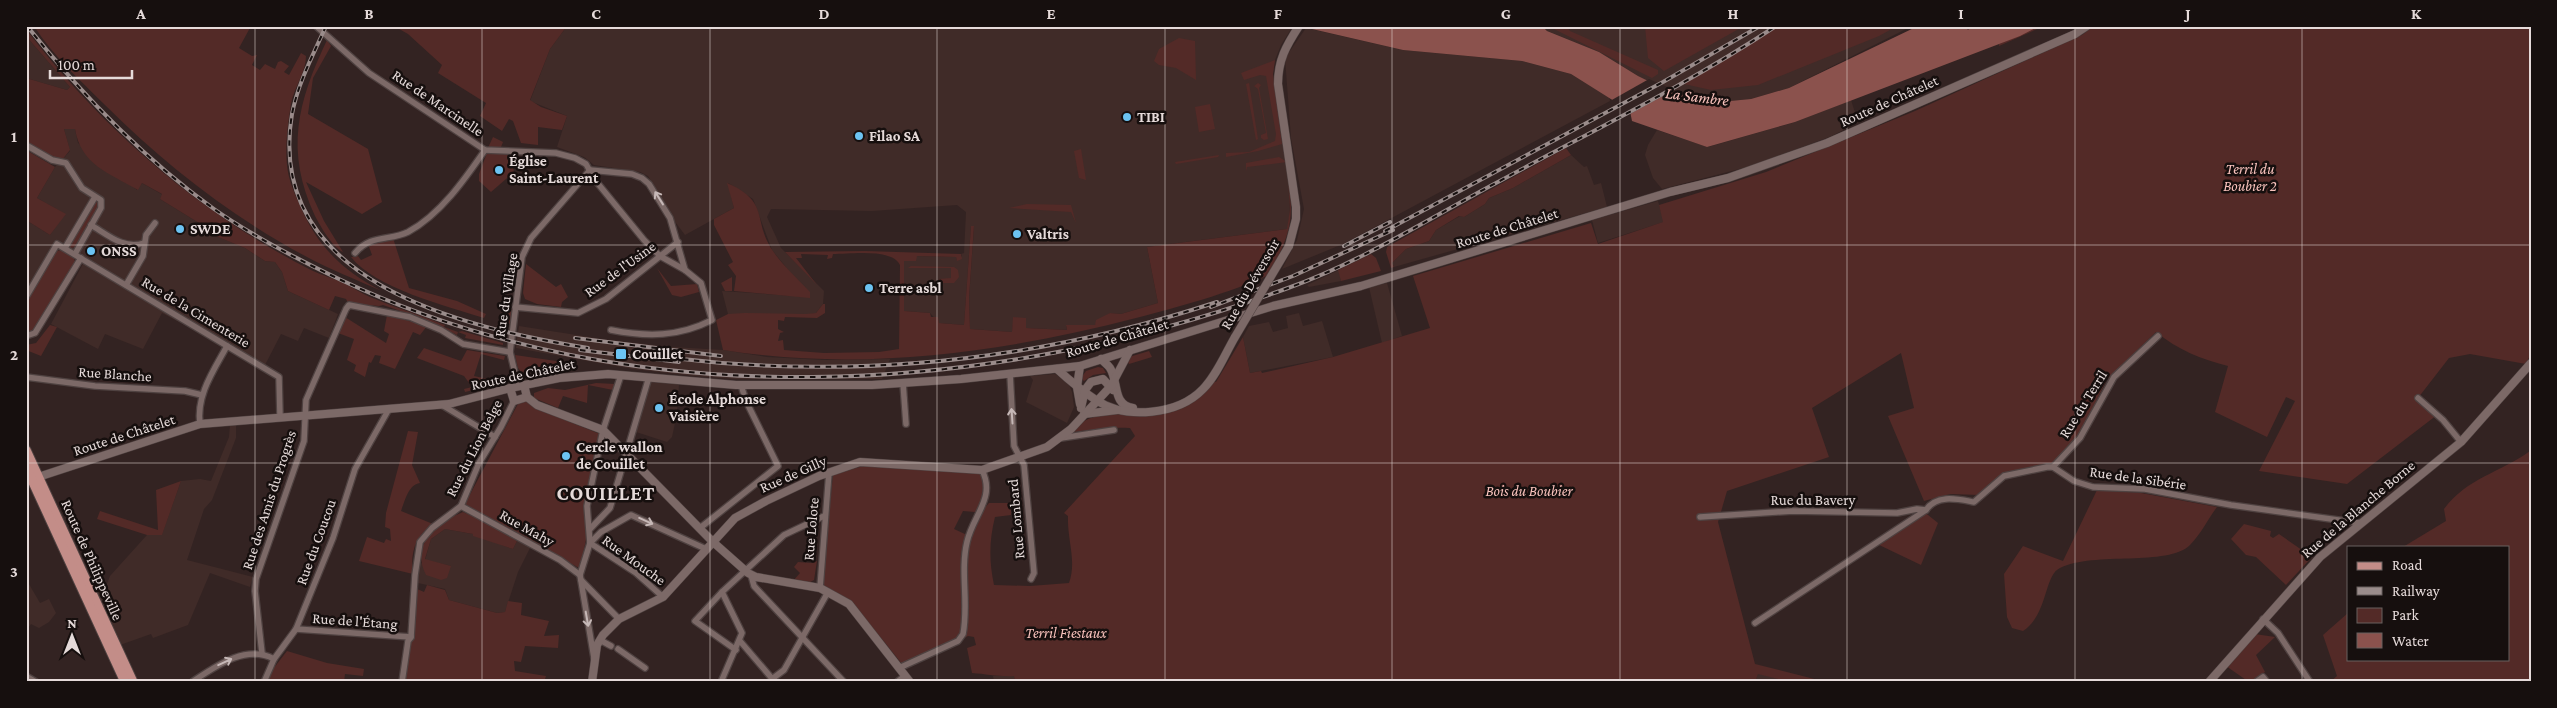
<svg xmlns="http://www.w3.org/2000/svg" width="2557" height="708" viewBox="0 0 2557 708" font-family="'Crimson Pro',serif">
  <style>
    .built { fill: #402b28 }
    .green { fill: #532a27 }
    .water { fill: #8b524d }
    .pier { fill: #332322 }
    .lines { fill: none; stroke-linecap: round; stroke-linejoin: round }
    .street-casing { stroke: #4f4241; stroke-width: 8 }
    .secondary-casing { stroke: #4f4241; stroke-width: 9 }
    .primary-casing { stroke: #4f4241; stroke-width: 11 }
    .street { stroke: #7c6967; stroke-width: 5.5 }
    .secondary { stroke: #7c6967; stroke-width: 8 }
    .primary { stroke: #c38d88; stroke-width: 9 }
    .rail-casing { stroke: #9a8c8b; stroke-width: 4 }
    .rail { stroke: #160f0e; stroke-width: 2; stroke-dasharray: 5.5; stroke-linecap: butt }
    .secondary-bridge-casing { stroke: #4f4241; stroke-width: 9; stroke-linecap: butt }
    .secondary-bridge { stroke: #7c6967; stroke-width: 8 }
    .oneway { stroke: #c6b8b7 }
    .grid { fill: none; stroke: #e5dad9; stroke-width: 1; stroke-opacity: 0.55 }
    .poi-dot { fill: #6cc3f2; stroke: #160f0e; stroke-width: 2 }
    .labels { text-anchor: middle; stroke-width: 5; stroke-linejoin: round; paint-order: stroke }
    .street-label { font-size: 15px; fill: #e5dad9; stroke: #160f0e }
    .poi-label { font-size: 15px; font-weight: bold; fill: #e5dad9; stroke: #160f0e; text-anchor: start }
    .park-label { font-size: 15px; font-style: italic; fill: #f9c2bc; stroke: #160f0e }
    .water-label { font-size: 16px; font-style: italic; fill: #fcc5bf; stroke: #160f0e }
    .district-label { font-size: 20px; font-weight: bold; letter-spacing: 1px; fill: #e5dad9; stroke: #160f0e }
    .neatline { fill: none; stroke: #e5dad9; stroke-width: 2 }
    .grid-label { font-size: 16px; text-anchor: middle; font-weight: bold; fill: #e5dad9 }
  </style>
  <rect width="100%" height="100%" fill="#332322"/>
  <g class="built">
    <path d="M567,26H1293L1281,45L1275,60L1273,74L1287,162L1290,209L1288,227L1287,229L1147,247L1158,303L1121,314L1110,313L1095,325L1066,326L1067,330L1026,328L1014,317L1012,332L970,329L969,298L974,227H971L964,325L939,323L930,313L904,311V261L917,256L956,257L957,260L962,256L961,254L964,253L966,212L957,205L872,211L771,209L767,217L781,248L824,291L823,304L816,313L806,315L728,314L722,291L810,297L772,250L753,199L728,183L734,208L685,235L673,219L648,176L640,172L594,165L584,157L557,147L567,116L530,101L550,49Z"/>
    <path d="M1542,26H1912L1789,88L1751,99L1730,101L1691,98L1673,93L1638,76L1599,52L1547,31Z"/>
    <path d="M1306,28L1403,50L1522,61L1571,74L1609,97L1610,101L1343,244L1282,269L1297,240L1304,209L1291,138L1285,58Z"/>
    <path d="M26,36L70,87L67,90L26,78Z"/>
    <path d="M1851,100L1858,122L1832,136L1751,166L1662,189L1653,178L1645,155L1648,145L1657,130L1708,147L1795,122Z"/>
    <path d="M64,129H75L78,143L137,190L142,183L163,195L160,199L199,223L197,228L245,248L265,261L275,262L282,272L288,291L338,314L329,338L304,328L298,341L281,334L264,367L162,313L143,349L105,334L98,349L51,324L85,260L56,241L57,250L26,300V220L50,235L65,214L37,198L55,167L70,151Z"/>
    <path d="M1571,155L1584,167L1587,166L1594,185L1601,183L1607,207L1394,267L1392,263L1406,249L1429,241L1436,230L1460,216L1464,217L1485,204L1489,198L1513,188Z"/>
    <path d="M1658,201L1664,222L1598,243L1592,220Z"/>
    <path d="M1339,270L1341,281L1309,287L1307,285Z"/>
    <path d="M1387,283L1402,336L1382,343L1369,287Z"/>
    <path d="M1299,313L1303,326L1322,321L1333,357L1250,373L1243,337L1249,326L1269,322L1273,332L1288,328L1286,316Z"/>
    <path d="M519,326L608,340L672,347L724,350L767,357L825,360L890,359L882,379H735L695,376L633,369L516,348Z"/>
    <path d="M1055,374L1068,382L1072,392L1074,407L1067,423L1026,402L1033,380L1030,376Z"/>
    <path d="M651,380L673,381L679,384L677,414L672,437L667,442L636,432L634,428Z"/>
    <path d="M230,425H236V438L212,500L204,509L187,560L253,577L250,587L210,573L188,625L153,638L151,634L120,645L95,594L105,589L110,576L147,535L162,534L181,481L200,479L211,481L229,437Z"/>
    <path d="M445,529L473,534L513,549L517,541L531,546L518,572L505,612L497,613L449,600L445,589L418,583L420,563L451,566L425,560L431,539Z"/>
    <path d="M26,579L40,603L49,599L56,613L49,622L39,628L31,624L26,631Z"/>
    <path d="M1758,673L1790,682H1755Z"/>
    <path d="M993,676H1014L1015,682H994Z"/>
  </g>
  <g class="green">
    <path d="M34,26H251L239,48L252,56L257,55L252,65L260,70L265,64L275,69L278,62L281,61L289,66L284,72L289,75L301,53L306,56C306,73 294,87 291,104C288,123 285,145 287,165C288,177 293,190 298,201C316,245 341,270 382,291C357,280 331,270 307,257C232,217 164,164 105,105C80,80 53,56 34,26Z"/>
    <path d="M394,26H567L550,49L530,100L541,107L567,116L562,130L538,127V145L521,143L513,121L509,119L502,131L480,116L486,103L438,73L442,65L408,34Z"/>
    <path d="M1548,26H1566L1570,31L1658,70V74L1652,78Z"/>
    <path d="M1645,26H1744L1664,71L1648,58Z"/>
    <path d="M1779,26H1882L1884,29L1897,26L1879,36L1758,85L1711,90L1684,84Z"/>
    <path d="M2039,26H2044L1999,46V44Z"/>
    <path d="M2094,26H2531V353L2526,364L2470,354L2449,358L2418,398L2437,415L2347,484L2259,471L2295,401L2286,397L2267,437L2215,412L2228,366C2201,359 2178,350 2156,332L2107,379L2079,436L2051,464L1996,479L1980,495L1950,494L1924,501L1888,416L1914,408L1901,353L1812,408L1829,457L1727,491L1718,522L1755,664L1826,682H1790L1758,674L1755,682H1015L1014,676C999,677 987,674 972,673L967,648L976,645L974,637L968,636L906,669C882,639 856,603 822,585L833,475L866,465H892L982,474C985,492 982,503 974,519L975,512L963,511L954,529L967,535C978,528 979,513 989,503H1011V515L995,517C989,541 989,561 994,585L1030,586L1069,583C1077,561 1067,540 1068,516L1064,513L1135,436L1130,428C1111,427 1093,429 1074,432C1088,404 1140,419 1164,412C1175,409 1202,388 1213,381L1216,382L1243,337L1250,373L1261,371L1262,373L1333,357L1430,328L1413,276L1591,223L1598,244L1663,222L1659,205L1766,172L1915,111L2082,35Z"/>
    <path d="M26,29C102,129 199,213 311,270C321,275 333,278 343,283C352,287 361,293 370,297C394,307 420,315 445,325L444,327L458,332L457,335L421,318L383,305L379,306L348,303L346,299L335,296L329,310L288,291L282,272L275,262L265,261L245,248L196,228L199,223L160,199L162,194L142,183L138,190C109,173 81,165 75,129H64L70,150L62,160H56L26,142V78L67,90L70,87L26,36Z"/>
    <path d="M1179,38L1195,41L1196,80L1176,68L1159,65L1154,61L1159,49Z"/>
    <path d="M327,40L331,46L313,78L308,114L368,149L382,202L362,214L306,182L324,221L343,252C332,247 321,227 315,216C285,151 297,103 327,40Z"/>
    <path d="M1275,60L1273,74L1282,144L1258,151L1226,157V153L1249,152L1275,141L1276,134L1266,76L1260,75L1244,80L1241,73Z"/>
    <path d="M1249,83L1258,139L1256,140L1246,84Z"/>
    <path d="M1258,83L1261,85L1259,88L1268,139L1264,140L1261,138V135L1266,133L1258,89L1254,86Z"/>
    <path d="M1210,104L1215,129L1199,132L1195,107Z"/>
    <path d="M493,137L503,142L499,152L487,150Z"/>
    <path d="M1566,148L1571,155L1513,188L1489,198L1485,204L1464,217L1459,216L1436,230L1429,241L1406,249L1392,263L1394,267L1391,268L1386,252L1387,247Z"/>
    <path d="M1081,149L1086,180L1079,178L1074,151Z"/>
    <path d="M26,150L55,167L37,198L66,214L50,235L26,220Z"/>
    <path d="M487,153H510L514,172L491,192L479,181V174Z"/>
    <path d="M1219,155L1218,157L1176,164L1175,162Z"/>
    <path d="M1279,157L1287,162L1247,167L1246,171V163Z"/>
    <path d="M1288,182C1296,222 1287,240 1269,275C1230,293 1178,307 1136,318C1001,353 862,372 723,350L716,320L728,314L745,313L806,314L816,313L823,304H825V313L817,318L785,317L784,321L778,320V329L784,332L780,333L778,341L783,340L784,350L824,353L879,352L899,349L900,265C892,248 850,254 833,254L832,258L827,259L828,255L801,254L802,258H796L817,285L785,252L865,251L961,254L962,259L957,261L956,257L917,256L916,261H904V311L930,313L931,317H938L939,323L964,325L971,226H974L969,298L970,329L1012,332L1013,317L1026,318V328L1067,330L1066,325H1095L1096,320L1110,313L1121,314L1158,303L1147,247L1287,229L1290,209Z"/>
    <path d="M727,183C771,202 752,221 773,251C783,266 798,279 810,292V298L734,291L736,276L728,265L733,262L714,225V219L734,208Z"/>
    <path d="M97,201L100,205L75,247L70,248L69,246Z"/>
    <path d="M1027,204L1071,205L1076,223L1071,212L1009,208Z"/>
    <path d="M393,238L409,288L457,301L486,314L484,318C446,306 375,288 351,257L358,256L361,260L372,255L368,244Z"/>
    <path d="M62,250L74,256L75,264L35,330L26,333V301L56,251Z"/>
    <path d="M1371,254L1376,258L1381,271L1341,281L1338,270Z"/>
    <path d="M526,264L556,287L561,284L568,297L562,302L561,307L537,304L525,299L523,293Z"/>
    <path d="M911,266L954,267L958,270L959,277L954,283H939V279L951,278V268H908Z"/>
    <path d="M657,268L671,286L697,284L699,292L681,297L672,295Z"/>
    <path d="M732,277V291H725L721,283Z"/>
    <path d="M505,303L513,306L510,324L499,321Z"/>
    <path d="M387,315L427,326L420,335L413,332L395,369L379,363L381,356L375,355L371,363L369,362L365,377L354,371L356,365L347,360L354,339L338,333L345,317L386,343L389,334L384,331Z"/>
    <path d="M50,325L57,327L41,356L26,350V345L36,343Z"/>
    <path d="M462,331L503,343V345L465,338L466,335L458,332Z"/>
    <path d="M424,348L461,361L467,350L505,356L504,360L481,354L474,376L497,381L508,376L503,383L465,392L464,389L472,387L464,376L417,358Z"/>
    <path d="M1149,351L1152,357L1129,364L1127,361L1129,357Z"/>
    <path d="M515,355L563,362V368L522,373L518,368Z"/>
    <path d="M1098,367L1103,368L1106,373L1093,375L1084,381L1081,378L1086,371Z"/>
    <path d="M596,383L615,384L613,390L588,385L587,403L563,396L558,408L534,398V393L548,388L565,390Z"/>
    <path d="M526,400L540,410L600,434C590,478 593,525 579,568L465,504L519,402Z"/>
    <path d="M408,431L418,432L412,465L420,483C408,485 405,501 401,511L433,524C415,536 410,553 413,574L359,561L367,537L384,543L386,539L391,541L390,529L385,527L386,513Z"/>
    <path d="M2530,451L2531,682H2330L2337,676L2323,635L2348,613V659H2508V547H2403L2446,521L2444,509C2468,477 2500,473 2530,451Z"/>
    <path d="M181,481L162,535H147L97,519L100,511L158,530L156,490Z"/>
    <path d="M2097,490L2141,493L2217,507C2208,519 2201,534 2190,545C2168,567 2094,551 2060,568C2044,575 2048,615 2023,631L2012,628L2007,617L2004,574L2023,546L2063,561Z"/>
    <path d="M1923,511L1938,523L1921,565L1875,543Z"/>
    <path d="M463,512L482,520L517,541L513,549L473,536V534L445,529L431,539L425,559L451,566L447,578L441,580L426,575C410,544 436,523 463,512Z"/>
    <path d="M2244,524L2271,531L2270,536L2273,538L2279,534L2312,557L2286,585L2256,557L2246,555L2231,539Z"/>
    <path d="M817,561L814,580L808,583L793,581L800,573L794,567L798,562L812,563Z"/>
    <path d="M427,585L445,590L449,600L497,613L505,612L508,601L522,603L521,615L549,621L544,636L559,635L558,648L525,646L521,662L514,661L515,671L546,676L544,682H403L415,588L424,592Z"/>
    <path d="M2255,634L2275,637L2256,655L2265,672L2249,682L2226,666Z"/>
    <path d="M287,651L327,663L364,669L363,676L345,674L344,682H268L270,673Z"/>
  </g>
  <path class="water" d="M1299,26H1542L1547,31L1599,52L1638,76L1673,93L1691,98L1730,101L1751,99L1789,88L1918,26H1971L1967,30L1976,26H2039L2020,36L1795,122L1707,147L1632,121L1630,111L1571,74L1522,61L1403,50Z"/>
  <path class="pier" d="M1649,79L1674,90L1628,115L1610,101Z"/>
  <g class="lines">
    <g class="street-casing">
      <g id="street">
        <path d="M316,26L369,73L485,150L556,153L575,158L586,164L595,180L644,240L660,256L685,270"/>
        <path d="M26,145L52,160L66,163L82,188L101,200V208L75,254"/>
        <path d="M590,170L632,174L642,178L649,184L670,218L685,270L701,283L712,320C679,337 647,337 611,330"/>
        <path d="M91,225C108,235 124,250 144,243"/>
        <path d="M65,248L95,197"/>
        <path d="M355,253C371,234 390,241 408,232C440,215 465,179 485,150"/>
        <path d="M126,285L143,256L146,235L155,223"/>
        <path d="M26,297L57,244L279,377L280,416"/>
        <path d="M515,307L578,313L606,299L678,242"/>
        <path d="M26,336L35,333L81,258"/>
        <path d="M1010,374L1014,446L1024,465L1034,573L1031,579"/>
        <path d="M26,377L95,386L185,391L202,395"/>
        <path d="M903,383L906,424"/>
        <path d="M518,386L510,352L522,257L531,238L590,170"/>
        <path d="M2418,398L2443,420L2461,442"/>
        <path d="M442,405L495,437"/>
        <path d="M200,424C196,395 214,370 227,346"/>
        <path d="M1061,438L1114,430"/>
        <path d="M2053,467L2080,438L2114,377L2158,336"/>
        <path d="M461,506L560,560L580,575"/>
        <path d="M1700,517L1793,511L1897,513L1917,509L1926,510"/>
        <path d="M700,528L778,466L746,401L741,385"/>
        <path d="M590,529L610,508L649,377"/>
        <path d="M590,543L601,532L631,515L706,549"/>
        <path d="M590,543L636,573L663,597"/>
        <path d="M751,575L754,586L844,682"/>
        <path d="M581,580L619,619"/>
        <path d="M820,588L829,472"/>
        <path d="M722,592L695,621L736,650"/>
        <path d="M2263,619L2278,633L2310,682"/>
        <path d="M1755,623L1926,510C1937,494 1957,499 1974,502L2004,476L2047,467H2053L2074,481L2093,487L2145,489L2231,505L2360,523"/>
        <path d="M296,629L411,637"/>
        <path d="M600,640L611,646"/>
        <path d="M740,641L775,682"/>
        <path d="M618,649L645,668"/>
        <path d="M262,653L255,591L256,579L304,441L306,400L346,309L349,305L410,317L441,330L463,344L510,352"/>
        <path d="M594,658L580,575L590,543L587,506L603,430L621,375"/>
        <path d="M899,668L958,641L963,634C969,604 960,571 967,542C973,515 996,498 982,470"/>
        <path d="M26,676L36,682"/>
        <path d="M772,679L784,670L828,592"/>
        <path d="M192,682C216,666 246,644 274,659"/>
        <path d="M264,682L274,659L296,629L333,538L355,469L389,409"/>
        <path d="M402,682L408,641L411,637L415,575L420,542L432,528L461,506L479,463L501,427L514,401"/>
        <path d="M721,682L742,633L722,592L784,535L824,516"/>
        <path d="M897,682L905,676"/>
        <path d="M2256,682L2263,677L2267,682"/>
      </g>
    </g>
    <g class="secondary-casing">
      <g id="secondary">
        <path d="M1289,246L1296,219V207L1278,84C1278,60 1286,46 1299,26"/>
        <path d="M1101,359C1104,362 1108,365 1110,368C1119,382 1112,405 1133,408"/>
        <path d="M1057,369C1069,380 1082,391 1096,400C1126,420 1178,415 1203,389C1217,375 1225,354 1235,337"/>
        <path d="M524,385L527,397L537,405L603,430L713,542L748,573L756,577L820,588L849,604L910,682"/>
        <path d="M510,388L514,401L527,397"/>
        <path d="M1080,404L1077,387L1080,366"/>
        <path d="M1081,408L1085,390L1091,382L1103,379L1113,390"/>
        <path d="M1084,414L1117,410"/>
        <path d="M26,481L200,424L449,404L510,388L559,378L608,374L736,385H872L961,379L1080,366L1273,306L1361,286L1670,192L1728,178L1827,143L2075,34L2087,26"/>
        <path d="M592,682L597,645L603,635L619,619L663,597L735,518L766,501L819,476L860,462L982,470L1047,447L1071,429L1111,386L1130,350"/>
        <path d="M2209,682L2320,557L2461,442L2531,363"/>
      </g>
    </g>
    <g class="primary-casing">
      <g id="primary">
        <path d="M26,450L133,682"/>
        <path d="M26,467L125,682"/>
      </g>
    </g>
    <use href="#street" class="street"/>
    <use href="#secondary" class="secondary"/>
    <use href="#primary" class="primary"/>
    <g class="rail-casing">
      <g id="rail">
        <path d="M27,26C82,95 143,158 214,209C254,237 297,259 341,280C634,418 989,398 1288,288C1361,262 1428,219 1496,183C1590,132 1687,85 1776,26"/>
        <path d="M326,26C313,55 298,83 292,114C264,282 464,328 588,348"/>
        <path d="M1385,231L1663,82L1760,26"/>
        <path d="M1344,246L1390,222"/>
        <path d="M1211,307L1293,276L1393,230"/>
        <path d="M575,338L721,356"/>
        <path d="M580,350L679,362"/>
        <path d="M672,358C857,380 1041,360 1217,302"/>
      </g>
    </g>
    <use href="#rail" class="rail"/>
    <g class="secondary-bridge-casing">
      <path id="secondary-bridge" d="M1235,337L1289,246"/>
    </g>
    <use href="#secondary-bridge" class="secondary-bridge"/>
  </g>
  <defs><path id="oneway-shaft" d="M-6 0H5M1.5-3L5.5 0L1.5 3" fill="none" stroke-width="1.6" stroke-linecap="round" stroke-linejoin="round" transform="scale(1.25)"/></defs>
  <g class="oneway">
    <use href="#oneway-shaft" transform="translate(659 198) rotate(-122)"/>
    <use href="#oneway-shaft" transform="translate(1012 416) rotate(-94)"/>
    <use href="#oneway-shaft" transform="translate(646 521) rotate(24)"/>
    <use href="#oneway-shaft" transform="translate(587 619) rotate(80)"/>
    <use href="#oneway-shaft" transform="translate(225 662) rotate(-25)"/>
  </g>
  <path class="grid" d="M255,26V682M482,26V682M710,26V682M937,26V682M1165,26V682M1392,26V682M1620,26V682M1847,26V682M2075,26V682M2302,26V682M26,245H2531M26,463H2531"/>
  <g class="poi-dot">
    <circle cx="1127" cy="117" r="5"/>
    <circle cx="859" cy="136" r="5"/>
    <circle cx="499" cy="170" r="5"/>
    <circle cx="180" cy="229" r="5"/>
    <circle cx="1017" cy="234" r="5"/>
    <circle cx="91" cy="251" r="5"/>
    <circle cx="869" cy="288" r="5"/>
    <rect x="615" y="348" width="12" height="12" rx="2.5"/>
    <circle cx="659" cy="408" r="5"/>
    <circle cx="566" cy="456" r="5"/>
  </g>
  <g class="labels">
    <g class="street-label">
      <text transform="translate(1889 101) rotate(-24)" y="5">Route de Châtelet</text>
      <text transform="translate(438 103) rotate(34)" y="5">Rue de Marcinelle</text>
      <text transform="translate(1507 228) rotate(-17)" y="5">Route de Châtelet</text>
      <text transform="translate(620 269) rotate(-36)" y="5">Rue de l'Usine</text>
      <text transform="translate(1250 284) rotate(-60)" y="5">Rue du Déversoir</text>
      <text transform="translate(506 295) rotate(-81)" y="5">Rue du Village</text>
      <text transform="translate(196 312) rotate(31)" y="5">Rue de la Cimenterie</text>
      <text transform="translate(1117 338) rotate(-16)" y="5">Route de Châtelet</text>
      <text transform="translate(115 374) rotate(4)" y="5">Rue Blanche</text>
      <text transform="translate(523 374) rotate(-12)" y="5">Route de Châtelet</text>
      <text transform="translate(2083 404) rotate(-58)" y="5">Rue du Terril</text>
      <text transform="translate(124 435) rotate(-18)" y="5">Route de Châtelet</text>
      <text transform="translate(474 448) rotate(-63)" y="5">Rue du Lion Belge</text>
      <text transform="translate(793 474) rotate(-24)" y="5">Rue de Gilly</text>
      <text transform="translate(2138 478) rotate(8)" y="5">Rue de la Sibérie</text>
      <text transform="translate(269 500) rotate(-72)" y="5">Rue des Amis du Progrès</text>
      <text x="1813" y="505">Rue du Bavery</text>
      <text transform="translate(2358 509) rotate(-40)" y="5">Rue de la Blanche Borne</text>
      <text transform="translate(1016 519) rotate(-95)" y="5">Rue Lombard</text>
      <text transform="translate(527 528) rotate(29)" y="5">Rue Mahy</text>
      <text transform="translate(811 529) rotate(-85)" y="5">Rue Lolote</text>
      <text transform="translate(316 542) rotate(-70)" y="5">Rue du Coucou</text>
      <text transform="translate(92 560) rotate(66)" y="5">Route de Philippeville</text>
      <text transform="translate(634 560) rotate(36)" y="5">Rue Mouche</text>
      <text transform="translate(355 621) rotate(4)" y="5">Rue de l'Étang</text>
    </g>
    <g class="poi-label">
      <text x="1137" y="122">TIBI</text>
      <text x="869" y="141">Filao SA</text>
      <text x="509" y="166">Église<tspan x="509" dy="17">Saint-Laurent</tspan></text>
      <text x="190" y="234">SWDE</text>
      <text x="1027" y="239">Valtris</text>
      <text x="101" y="256">ONSS</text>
      <text x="879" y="293">Terre asbl</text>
      <text x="632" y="359">Couillet</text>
      <text x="669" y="404">École Alphonse<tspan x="669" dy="17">Vaisière</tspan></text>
      <text x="576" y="452">Cercle wallon<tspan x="576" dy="17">de Couillet</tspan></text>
    </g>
    <g class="park-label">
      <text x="2250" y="174">Terril du<tspan x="2250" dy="17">Boubier 2</tspan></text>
      <text x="1529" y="496">Bois du Boubier</text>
      <text x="1066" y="638">Terril Fiestaux</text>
    </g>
    <g class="water-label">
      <text transform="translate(1697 96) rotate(7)" y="6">La Sambre</text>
    </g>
    <g class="district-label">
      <text x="606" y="500">COUILLET</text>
    </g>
  </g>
  <rect width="2557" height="708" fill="none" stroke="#160f0e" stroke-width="55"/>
  <rect x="2347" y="546" width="162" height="115" fill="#160f0e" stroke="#69605f"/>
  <rect x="2357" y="562" width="25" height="8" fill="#c38d88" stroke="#69605f"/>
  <text x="2392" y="570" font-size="15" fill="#e5dad9">Road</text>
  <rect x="2357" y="587" width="25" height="8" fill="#9a8c8b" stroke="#69605f"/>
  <text x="2392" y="596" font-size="15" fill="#e5dad9">Railway</text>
  <rect x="2357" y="608" width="25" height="15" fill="#532a27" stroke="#69605f"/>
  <text x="2392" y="620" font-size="15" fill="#e5dad9">Park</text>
  <rect x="2357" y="633" width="25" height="15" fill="#8b524d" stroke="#69605f"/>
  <text x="2392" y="646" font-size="15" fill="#e5dad9">Water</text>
  <g transform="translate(72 636)" stroke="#160f0e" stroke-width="4" paint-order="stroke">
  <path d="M0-4L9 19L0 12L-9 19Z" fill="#e5dad9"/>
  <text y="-8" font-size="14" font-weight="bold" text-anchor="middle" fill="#e5dad9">N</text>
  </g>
  <path d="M50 70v8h82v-8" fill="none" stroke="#e5dad9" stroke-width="2.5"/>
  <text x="58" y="70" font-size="15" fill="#e5dad9" stroke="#160f0e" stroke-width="4" paint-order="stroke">100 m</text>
  <rect x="28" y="28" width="2502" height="652" class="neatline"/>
  <g class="grid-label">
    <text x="141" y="19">A</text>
    <text x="369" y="19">B</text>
    <text x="596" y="19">C</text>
    <text x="824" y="19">D</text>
    <text x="1051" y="19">E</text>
    <text x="1278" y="19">F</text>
    <text x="1506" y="19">G</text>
    <text x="1733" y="19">H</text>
    <text x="1961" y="19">I</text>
    <text x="2188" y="19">J</text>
    <text x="2416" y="19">K</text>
    <text x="14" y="142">1</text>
    <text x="14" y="360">2</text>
    <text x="14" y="577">3</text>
  </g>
</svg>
